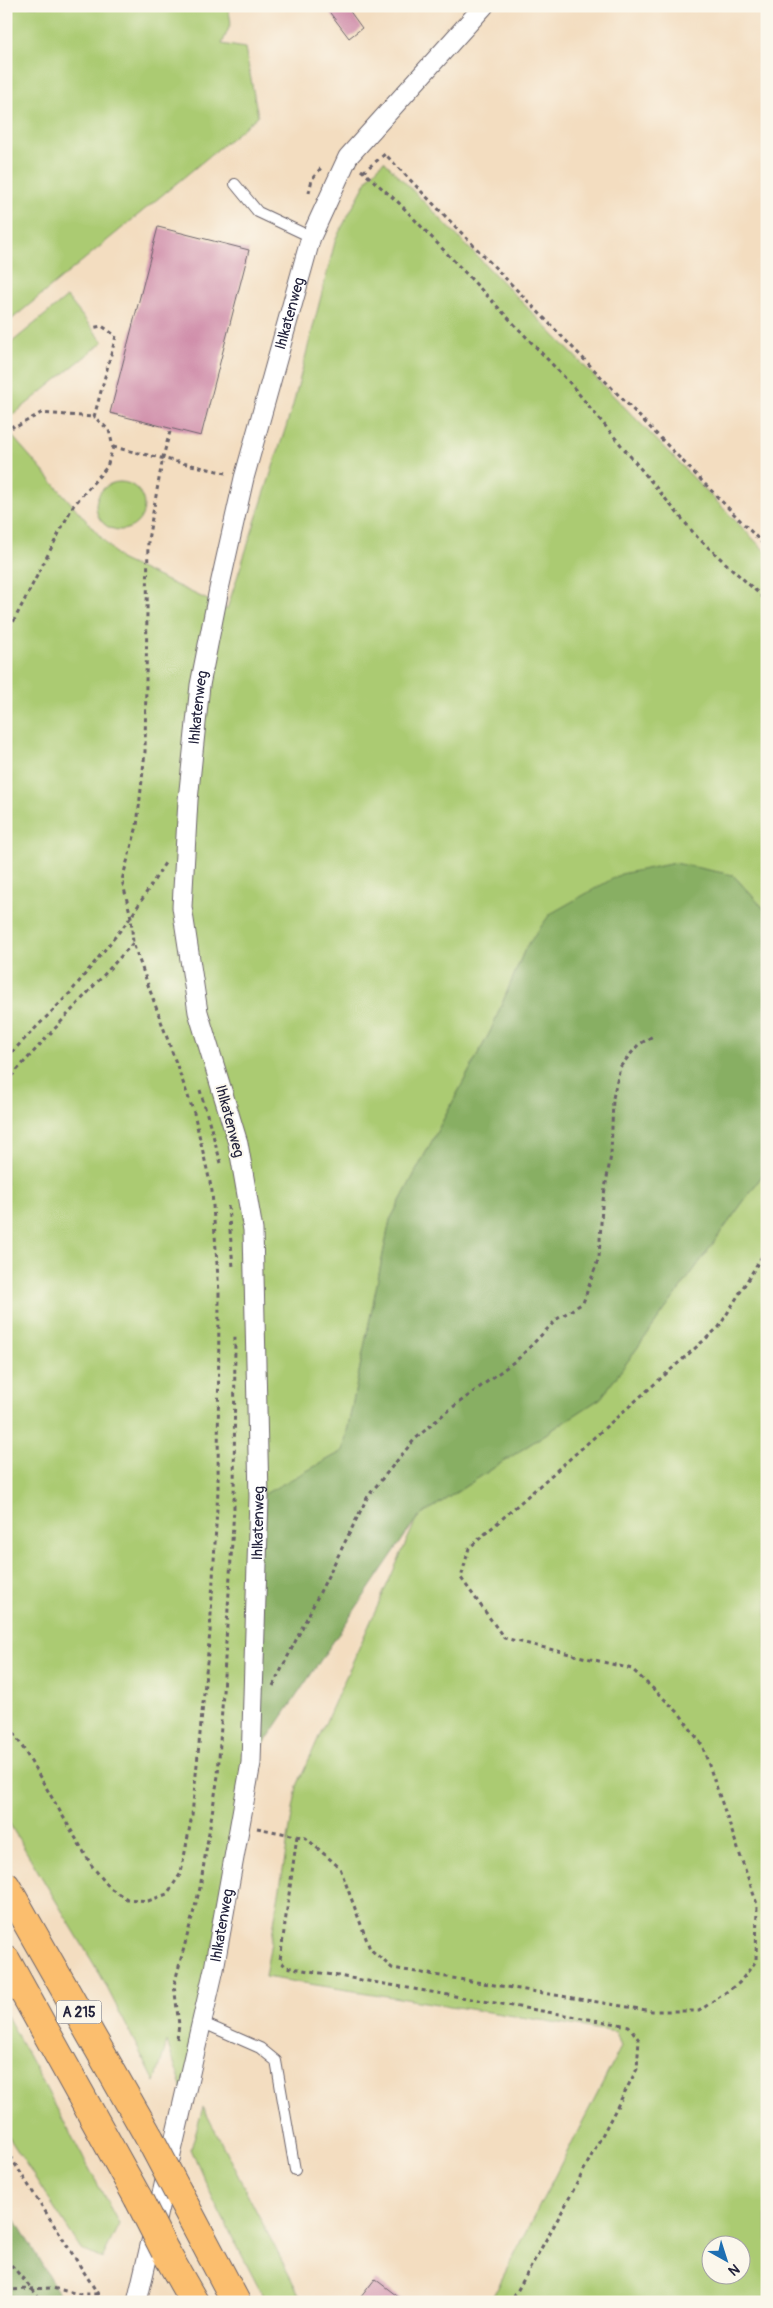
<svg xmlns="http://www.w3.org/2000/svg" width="773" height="2308" viewBox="0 0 773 2308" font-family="Pangolin,sans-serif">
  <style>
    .green { fill: #abcb72; stroke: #667656; fill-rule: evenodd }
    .forest { fill: #88af64; stroke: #556850 }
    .building { fill: #d08eaa }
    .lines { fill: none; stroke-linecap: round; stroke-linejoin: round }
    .service-casing { stroke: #6b636a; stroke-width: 12 }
    .minor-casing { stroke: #6b636a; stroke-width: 21 }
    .motorway-casing { stroke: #6b636a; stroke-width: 30 }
    .path { stroke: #6b636a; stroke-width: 3; stroke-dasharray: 4 4; stroke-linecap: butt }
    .service { stroke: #fff; stroke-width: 10 }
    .minor { stroke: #fff; stroke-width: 19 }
    .motorway { stroke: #fbbe6e; stroke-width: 28 }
    .motorway-bridge-casing { stroke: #6b636a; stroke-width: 30; stroke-linecap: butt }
    .motorway-bridge { stroke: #fbbe6e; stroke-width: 28 }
    .labels { text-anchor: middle; stroke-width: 4; stroke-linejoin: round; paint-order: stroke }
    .shield { fill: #fbf7ec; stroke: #636270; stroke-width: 1 }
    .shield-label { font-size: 14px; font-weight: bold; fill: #22223b }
    .street-label { font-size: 15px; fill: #22223b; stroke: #fbf7ec }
  </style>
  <rect width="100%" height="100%" fill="#fbf7ec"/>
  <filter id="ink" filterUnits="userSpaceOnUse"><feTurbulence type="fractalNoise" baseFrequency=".02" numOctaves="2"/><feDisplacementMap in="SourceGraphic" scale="10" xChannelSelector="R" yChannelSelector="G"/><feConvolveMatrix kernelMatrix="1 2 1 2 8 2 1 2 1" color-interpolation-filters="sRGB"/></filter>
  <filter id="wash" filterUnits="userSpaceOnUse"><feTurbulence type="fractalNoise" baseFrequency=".0096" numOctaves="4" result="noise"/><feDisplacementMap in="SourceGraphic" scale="20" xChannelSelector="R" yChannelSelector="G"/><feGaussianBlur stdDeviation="1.12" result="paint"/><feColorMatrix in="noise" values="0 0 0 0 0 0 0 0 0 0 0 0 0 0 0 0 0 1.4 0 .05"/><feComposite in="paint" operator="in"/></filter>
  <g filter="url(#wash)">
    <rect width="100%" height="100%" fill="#f3ddc0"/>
    <g class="green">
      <path d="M6,6H228L231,23L222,44L245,48L258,116L6,324Z"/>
      <path d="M384,161L767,553V912L733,875L525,949L491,1030L390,1220L343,1451L259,1498L251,1763L184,2093L167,2042L155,2082L101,1976L6,1818V429L120,559L227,609L293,405L336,238L369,177Z"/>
      <path d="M67,297L103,342L13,415L6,407V347Z"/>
      <circle cx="120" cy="506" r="24"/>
      <path d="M767,1169V2302H490L621,2047L616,2032L265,1977L297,1786L417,1518L601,1398ZM710,2246H740V2276H710Z"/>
      <path d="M6,2014L119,2224L102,2259L81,2249L6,2133Z"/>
      <path d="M203,2107L303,2302H266L214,2201L191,2149Z"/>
    </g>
    <g class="forest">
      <path d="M675,863L733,875L767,912V1169L601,1398L417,1518L251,1763L259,1497L343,1451L390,1220L491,1030L525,949L550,914L621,874Z"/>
      <path d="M6,2204L64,2302H9L6,2299Z"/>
    </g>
    <g id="blocks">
      <g class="building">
        <path d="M331,6H346L362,28L349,38L327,9Z"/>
        <path d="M158,227L249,250L201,436L110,413Z"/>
        <path d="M375,2279L405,2302H357Z"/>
      </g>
    </g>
  </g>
  <g filter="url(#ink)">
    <use href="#blocks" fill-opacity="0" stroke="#6b636a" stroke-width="1"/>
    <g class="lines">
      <g class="service-casing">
        <g id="service">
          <path d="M235,184L258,212L311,237"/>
          <path d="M201,2022L260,2048L276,2061L295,2170"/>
        </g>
      </g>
      <g class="minor-casing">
        <g id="minor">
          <path id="s1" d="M137,2302L214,1969L251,1763L259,1497L253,1230L238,1143L198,1012L182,907L188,800L200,685L219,589L244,478L311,237L348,157L484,6"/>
        </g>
      </g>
      <g class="motorway-casing">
        <g id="motorway">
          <path d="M6,1886L150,2139"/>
          <path d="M6,1960L138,2198"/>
          <path d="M179,2194L236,2302"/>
          <path d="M165,2251L194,2302"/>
        </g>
      </g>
      <g class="path">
        <path d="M361,170L399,203L569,382L697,537L767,601"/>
        <path d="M363,172L385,154L767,548"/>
        <path d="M309,193L312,179L321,168"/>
        <path d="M6,419L14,428L41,413L94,417L116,336L102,326L92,328"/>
        <path d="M113,447L226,473"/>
        <path d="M6,636L73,506L107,467L113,447L109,430L94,417"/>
        <path d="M6,1058L70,993L131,917L165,863"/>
        <path d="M6,1082L133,943"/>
        <path d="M200,1090L221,1163"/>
        <path d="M228,1206L233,1267"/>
        <path d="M273,1686L368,1496L414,1440L445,1413L519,1358L557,1319L583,1303L599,1257L602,1206L611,1155L613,1098L620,1067L638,1045L653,1036"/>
        <path d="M6,1719L92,1866L110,1888L127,1899L148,1901L167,1894L181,1873L192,1815L210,1632L218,1490L219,1293L212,1191L194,1113L133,943L131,917L122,880L137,826L145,752L148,540L163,457L171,428"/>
        <path d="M257,1828L306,1838L340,1868L370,1949L392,1968L652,2011H699L739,1983L756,1961L757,1904L702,1745L679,1713L632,1669L504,1638L461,1578L469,1548L719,1327L767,1248"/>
        <path d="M297,1836L280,1960L286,1967L629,2026L639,2040L637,2069L565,2206L511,2302"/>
        <path d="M177,2039L179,2025L174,1985L200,1888L218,1776L234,1508L235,1333"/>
        <path d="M6,2150L98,2294L106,2302"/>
        <path d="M6,2259L43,2302"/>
        <path d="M6,2290L52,2288L80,2294H97"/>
      </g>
      <use href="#service" class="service"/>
      <use href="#minor" class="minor"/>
      <use href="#motorway" class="motorway"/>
      <g class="motorway-bridge-casing">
        <g id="motorway-bridge">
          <path d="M150,2139L179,2194"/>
          <path d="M138,2198L165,2251"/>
        </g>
      </g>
      <use href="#motorway-bridge" class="motorway-bridge"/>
    </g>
  </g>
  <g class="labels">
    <rect class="shield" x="56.5" y="2000.5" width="45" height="23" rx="4"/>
    <g class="shield-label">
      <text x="79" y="2017">A 215</text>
    </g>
    <g class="street-label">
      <text dy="5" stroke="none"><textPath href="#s1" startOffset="2021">Ihlkatenweg</textPath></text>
      <text dy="5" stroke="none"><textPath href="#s1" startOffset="1616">Ihlkatenweg</textPath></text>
      <text transform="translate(230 1121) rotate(75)" y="5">Ihlkatenweg</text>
      <text dy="5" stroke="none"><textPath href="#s1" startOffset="791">Ihlkatenweg</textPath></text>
      <text dy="5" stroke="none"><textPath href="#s1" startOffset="386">Ihlkatenweg</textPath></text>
    </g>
  </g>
  <rect width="773" height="2308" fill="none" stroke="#fbf7ec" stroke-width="25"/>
  <g transform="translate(726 2260) rotate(141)"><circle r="24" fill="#fbf7ec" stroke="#a4a2a5"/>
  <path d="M0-4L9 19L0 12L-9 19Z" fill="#1f6fb2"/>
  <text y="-8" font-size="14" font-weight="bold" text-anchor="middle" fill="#22223b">N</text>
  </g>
</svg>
